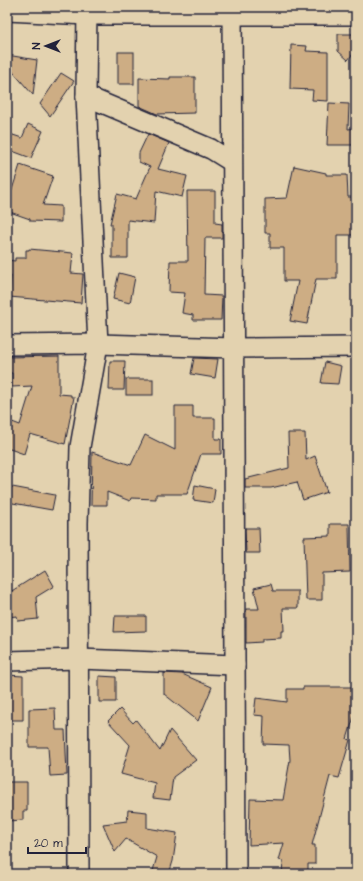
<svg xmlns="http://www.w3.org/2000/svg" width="363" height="881" viewBox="0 0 363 881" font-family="'Architects Daughter',sans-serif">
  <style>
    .building { fill: #cdad84; stroke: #22223b }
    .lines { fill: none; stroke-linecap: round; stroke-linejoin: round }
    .minor-casing { stroke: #22223b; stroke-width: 22 }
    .minor { stroke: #e3d2af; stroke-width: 19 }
  </style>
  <rect width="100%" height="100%" fill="#e3d2af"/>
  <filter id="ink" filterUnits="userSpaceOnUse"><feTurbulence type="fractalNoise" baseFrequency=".025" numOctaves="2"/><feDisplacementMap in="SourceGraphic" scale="8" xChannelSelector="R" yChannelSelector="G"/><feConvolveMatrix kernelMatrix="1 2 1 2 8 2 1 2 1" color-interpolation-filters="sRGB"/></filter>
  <g filter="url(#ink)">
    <g class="building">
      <path d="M338,34H356V50L348,60L338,51Z"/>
      <path d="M291,45L307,46L306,51L328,52V101L312,100L313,90L290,89Z"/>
      <rect x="118" y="52" width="16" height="32"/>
      <path d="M7,55L37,60L33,95L7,65Z"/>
      <path d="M61,73L74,81L50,116L40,104Z"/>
      <path d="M170,77H195V113L157,114L139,106V78L170,79Z"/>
      <path d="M329,103L349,104L348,129L356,128V145H327Z"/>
      <path d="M28,124L43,131L31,158L7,149V133L22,138Z"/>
      <path d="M148,134L169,143L158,169L187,176L182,197L156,191L154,223L128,220V258H112V224H110L117,194L136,199L150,167L139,162V153Z"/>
      <path d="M20,165L53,176L43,205L61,206V222L30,221V219L7,211V205Z"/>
      <path d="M294,166L326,173V175H347L348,197H356V235H337V279H316L307,324L290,321L298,281H284V248H270V233H265V199L287,198Z"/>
      <path d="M187,191H215V223L222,224V238H205L204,295L222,296L221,320H193V315L182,313L185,293L169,292L170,261H188Z"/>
      <path d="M29,249L73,253L71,273L83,274L81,303L9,297L11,276L7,275V260L15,261V258H26V250H29Z"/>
      <path d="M119,273L135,277L130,303L113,299Z"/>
      <path d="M59,356V394L71,395V397H74L65,444L30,434L24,454L7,448V420L20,425L32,386L12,387V373H7V357Z"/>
      <path d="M194,358L218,359L215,378L191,374Z"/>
      <path d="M110,361H125L124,390H109Z"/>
      <path d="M325,362L341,366L338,384L321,383Z"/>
      <rect x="126" y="379" width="27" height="16"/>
      <path d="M175,406H193V418H215V439H221V454H201L187,494H156V499L131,498L130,501L107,492V505H91L92,452L131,465L145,435L175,450Z"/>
      <path d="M288,433H305L306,460L315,456L327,492L303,500L297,482L271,488H245V479L289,468Z"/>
      <path d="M195,485L215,489L213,503L193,500Z"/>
      <path d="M7,486L55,495L52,510L7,502Z"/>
      <path d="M330,524H349L350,572L322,573V600H306L304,537L330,536Z"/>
      <path d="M245,528H259L260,553H246Z"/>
      <path d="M45,570L54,586L36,597L38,619L18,621L17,616L7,617V594Z"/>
      <path d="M271,584L273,591H298V608H283L284,631H281V638L262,639V642L246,643V609H259L254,588Z"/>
      <path d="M115,616H146V631L114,632Z"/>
      <path d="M164,673L182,674L212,687L198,721L164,694Z"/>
      <path d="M7,675L23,676V720H7Z"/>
      <path d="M99,676L116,677V702H99Z"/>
      <path d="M303,687H356V710L347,739L350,740L339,778L330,776L312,845H315V864H308V874H282L283,861L279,860L284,843L249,845L250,799L283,800L290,760L289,745L263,744L264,716L254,715L256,698L287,702V689H303Z"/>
      <path d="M55,708L56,730H65L67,775L50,776L48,747H29V709Z"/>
      <path d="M120,709L133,723L136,720L160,751L170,730L196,760L173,777L170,800L153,798L155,783L121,774L130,745L108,721Z"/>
      <path d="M7,782H27V811H23V820L7,821Z"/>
      <path d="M128,810L147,812V828L177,833L173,861L169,874H152L157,857L126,839L115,852L103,824L127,821Z"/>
    </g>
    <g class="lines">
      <g class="minor-casing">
        <g id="minor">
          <path d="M232,7L236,874"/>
          <path d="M7,11L87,15H356"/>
          <path d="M86,96L211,149L232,162"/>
          <path d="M7,345L98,344L234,348L356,347"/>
          <path d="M7,661L79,659L235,665"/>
          <path d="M79,874L78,523L80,447L98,344L86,96L87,7"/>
        </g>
      </g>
      <use href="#minor" class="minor"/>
    </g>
  </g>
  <rect width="363" height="881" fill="none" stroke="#e3d2af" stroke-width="24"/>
  <rect x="12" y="12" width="339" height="857" fill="none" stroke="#22223b" stroke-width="1.5" filter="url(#ink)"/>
  <g transform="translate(46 46) rotate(270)" stroke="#e3d2af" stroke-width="3" paint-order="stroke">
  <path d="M0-3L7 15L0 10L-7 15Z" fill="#22223b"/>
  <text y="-6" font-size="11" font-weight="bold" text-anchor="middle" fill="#22223b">N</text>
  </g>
  <path d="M28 847v6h58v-6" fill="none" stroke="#22223b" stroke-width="2"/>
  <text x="34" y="847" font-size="12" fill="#22223b" stroke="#e3d2af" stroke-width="3" paint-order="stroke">20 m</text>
</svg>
